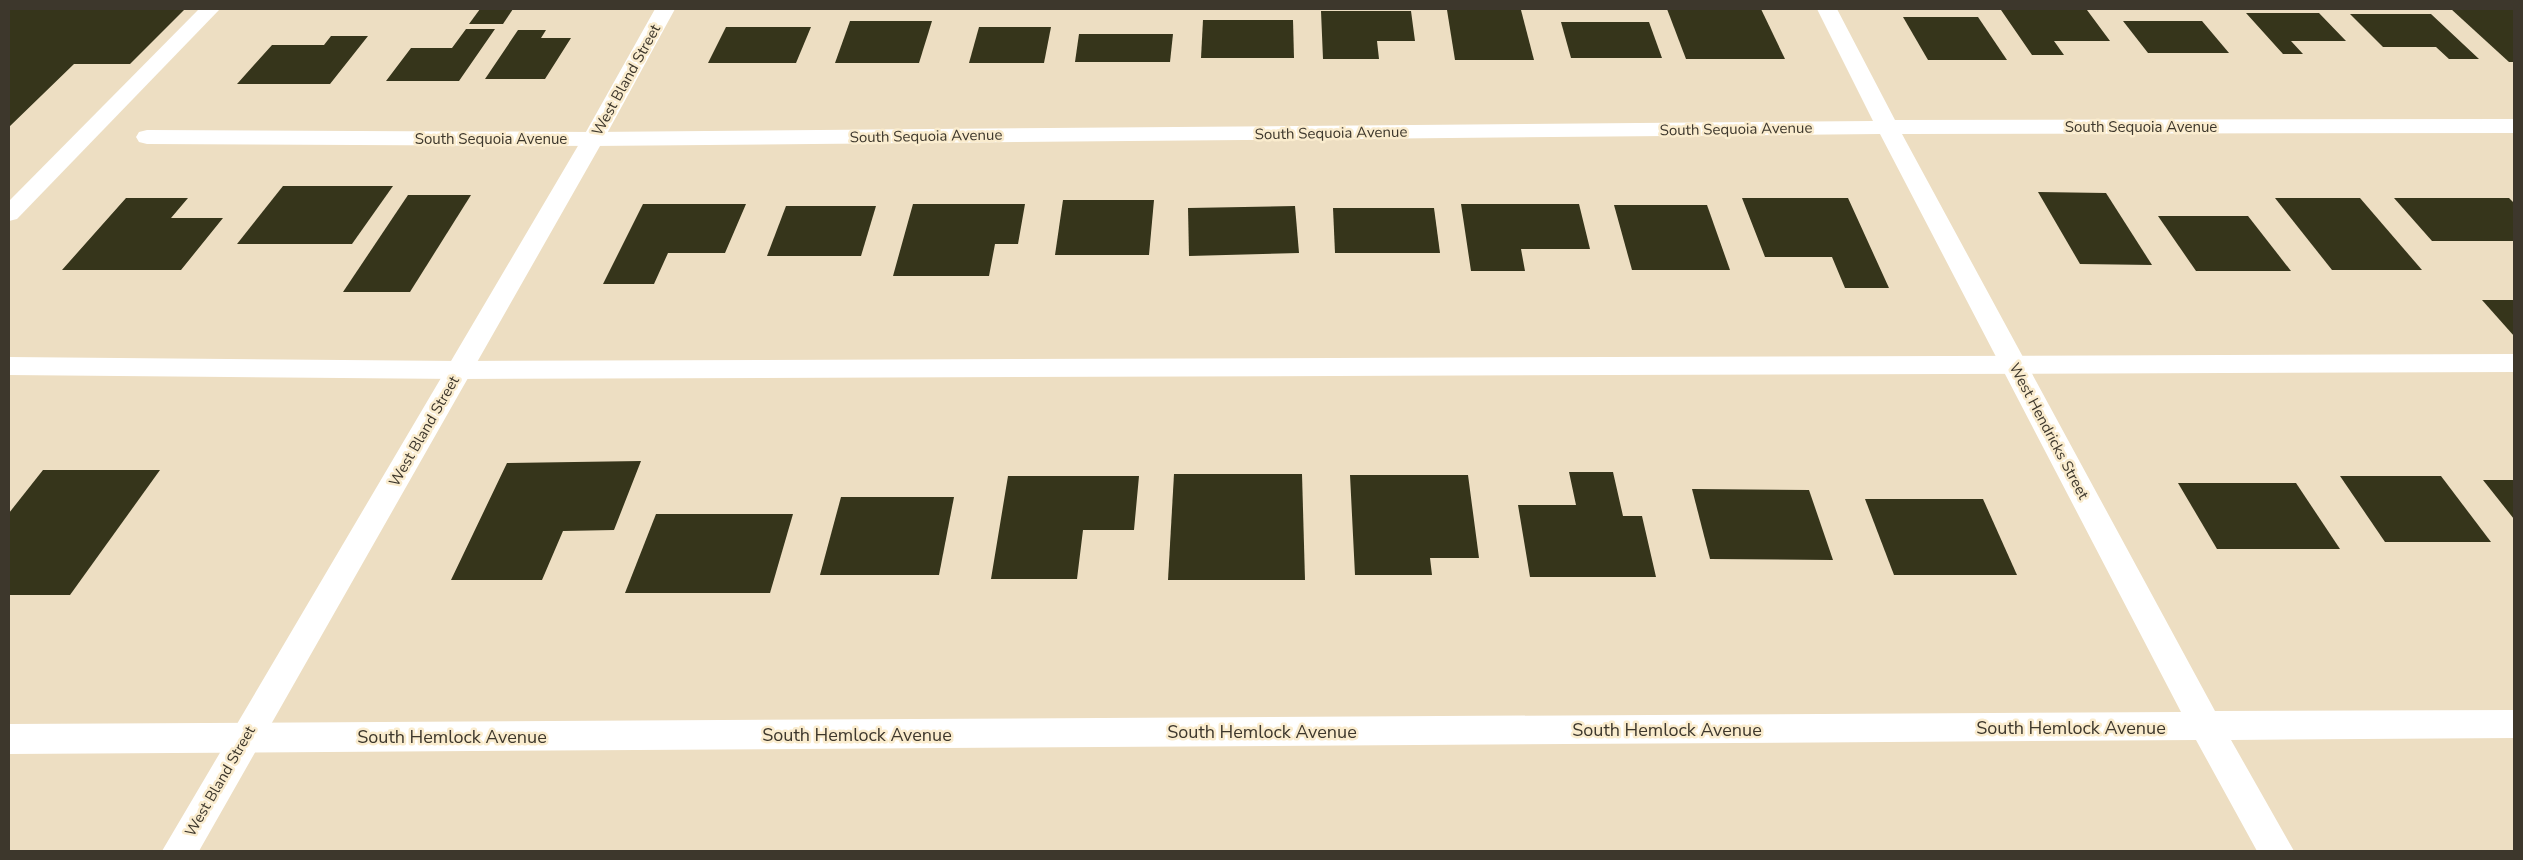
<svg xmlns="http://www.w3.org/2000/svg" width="2523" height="860" viewBox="0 0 2523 860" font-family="'Nunito Sans',sans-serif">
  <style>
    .building { fill: #36351b }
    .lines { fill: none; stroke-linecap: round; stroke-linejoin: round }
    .lane { fill: #fff; fill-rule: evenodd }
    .street { fill: #fff; fill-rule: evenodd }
    .secondary { fill: #fff; fill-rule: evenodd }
    .labels { text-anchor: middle; stroke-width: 5; stroke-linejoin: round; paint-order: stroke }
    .street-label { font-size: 15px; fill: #3d372c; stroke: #faecce }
    .near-street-label { font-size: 18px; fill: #3d372c; stroke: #faecce }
  </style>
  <rect width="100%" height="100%" fill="#eddec2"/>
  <g class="building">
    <path d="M9,9H185L130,64H74L9,127Z"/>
    <path d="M480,9H513L503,24H469Z"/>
    <path d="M1667,9H1761L1785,59H1686Z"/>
    <path d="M2451,9H2514V62H2509Z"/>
    <path d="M1447,10H1521L1534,60H1455Z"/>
    <path d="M2001,10H2087L2110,41H2054L2064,55H2032Z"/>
    <path d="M1321,11H1411L1415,41H1377L1379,59H1323Z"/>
    <path d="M2246,13H2319L2346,41H2291L2303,54H2283Z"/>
    <path d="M2350,14H2431L2479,59H2449L2436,47H2383Z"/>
    <path d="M1903,17H1978L2007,60H1928Z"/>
    <path d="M1203,20H1293L1294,58H1201Z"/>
    <path d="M850,21H932L919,63H835Z"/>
    <path d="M2123,21H2202L2229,53H2148Z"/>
    <path d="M1561,22H1649L1662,58H1571Z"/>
    <path d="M726,27H811L796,63H708Z"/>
    <path d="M979,27H1051L1044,63H969Z"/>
    <path d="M466,29H495L459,81H386L411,48H452Z"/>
    <path d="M518,30H546L541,38H571L545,79H485Z"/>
    <path d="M1079,34H1173L1170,62H1075Z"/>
    <path d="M331,36H368L330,84H237L272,45H324Z"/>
    <path d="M283,186H393L352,244H237Z"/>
    <path d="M2038,192L2106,193L2152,265L2080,264Z"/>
    <path d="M408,195H471L410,292H343Z"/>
    <path d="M126,198H188L171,218H223L181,270H62Z"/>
    <path d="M1742,198H1848L1889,288H1845L1832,257H1765Z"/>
    <path d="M2275,198H2360L2422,270H2332Z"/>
    <path d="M2394,198H2509L2514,203V241H2432Z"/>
    <path d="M1063,200H1154L1149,255H1055Z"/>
    <path d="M643,204H746L725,253H668L654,284H603Z"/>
    <path d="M913,204H1025L1018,244H995L989,276H893Z"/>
    <path d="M1461,204H1579L1590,249H1521L1525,271H1471Z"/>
    <path d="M1614,205H1707L1730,270H1632Z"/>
    <path d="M786,206H876L861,256H767Z"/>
    <path d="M1295,206L1299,253L1189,256L1188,208Z"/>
    <path d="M1333,208H1434L1440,253H1335Z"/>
    <path d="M2158,216H2248L2291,271H2196Z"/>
    <path d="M2482,300H2514V336Z"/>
    <path d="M641,461L614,530L563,531L542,580H451L507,463Z"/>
    <path d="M43,470H160L70,595H9V513Z"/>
    <path d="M1569,472H1613L1623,516H1642L1656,577H1530L1518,505H1576Z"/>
    <path d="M1174,474H1302L1305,580H1168Z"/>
    <path d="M1350,475H1468L1479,558H1430L1432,575H1355Z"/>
    <path d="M1008,476H1139L1134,530H1083L1077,579H991Z"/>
    <path d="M2340,476H2441L2491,542H2385Z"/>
    <path d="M2483,480H2514V519Z"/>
    <path d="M2178,483H2296L2340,549H2217Z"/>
    <path d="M1692,489L1809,490L1833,560L1710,559Z"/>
    <path d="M841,497H954L939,575H820Z"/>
    <path d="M1865,499H1983L2017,575H1894Z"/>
    <path d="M656,514H793L770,593H625Z"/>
  </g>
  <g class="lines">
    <g class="lane">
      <path d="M199,9H220L17,219L9,221V201Z"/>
      <path d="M2514,354V372L459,379L9,375V357L459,361Z"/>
    </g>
    <path class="street" d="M1817,9H1837L1895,120L2514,119V133L1902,134L2215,711L2514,710V738L2231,740L2294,851H2257L2196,740L9,754V724L2181,712L1880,134L593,146L147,144L139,142L136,137L139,132L147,130L593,132L1873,121Z"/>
    <path class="secondary" d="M655,9H675L604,139L199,851H162L582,139Z"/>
  </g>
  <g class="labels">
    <g class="street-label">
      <text transform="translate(626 80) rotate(-61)" y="5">West Bland Street</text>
      <text x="2141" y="132">South Sequoia Avenue</text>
      <text transform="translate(1736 129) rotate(-1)" y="5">South Sequoia Avenue</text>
      <text transform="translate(1331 133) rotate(-1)" y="5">South Sequoia Avenue</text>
      <text transform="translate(926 136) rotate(-1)" y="5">South Sequoia Avenue</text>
      <text x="491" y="144">South Sequoia Avenue</text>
      <text transform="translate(424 431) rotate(-60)" y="5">West Bland Street</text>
      <text transform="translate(2049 431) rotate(62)" y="5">West Hendricks Street</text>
      <text transform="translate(220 781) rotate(-60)" y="5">West Bland Street</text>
    </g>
    <g class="near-street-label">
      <text x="2071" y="734">South Hemlock Avenue</text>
      <text x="1667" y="736">South Hemlock Avenue</text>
      <text x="1262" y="738">South Hemlock Avenue</text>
      <text x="857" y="741">South Hemlock Avenue</text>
      <text x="452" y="743">South Hemlock Avenue</text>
    </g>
  </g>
  <rect width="2523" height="860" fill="none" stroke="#3d372c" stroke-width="20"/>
</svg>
